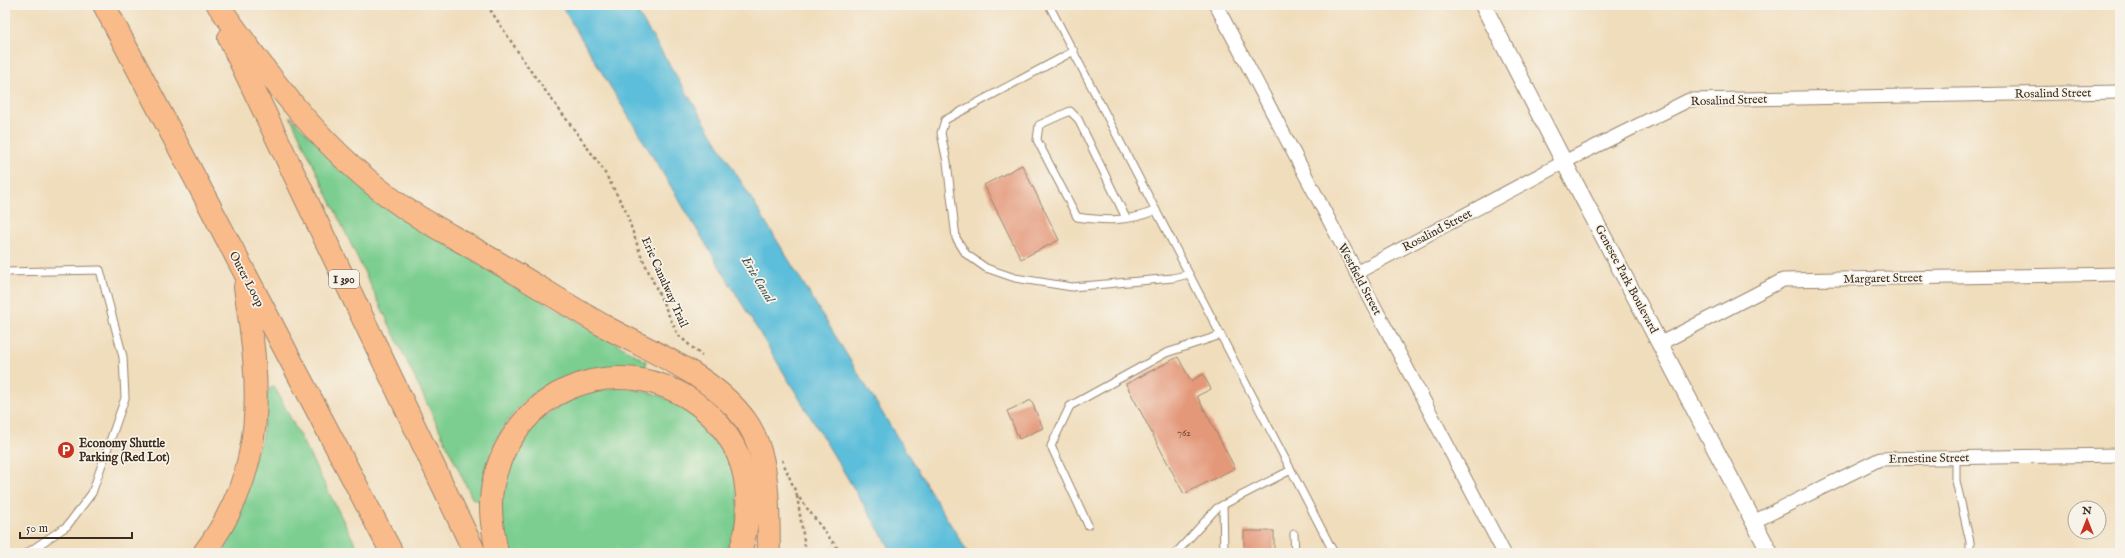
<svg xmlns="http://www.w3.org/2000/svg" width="2125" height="558" viewBox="0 0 2125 558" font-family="'IM FELL English',serif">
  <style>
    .green { fill: #7bce90; stroke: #5b7c57 }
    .water { fill: #5cbeda; stroke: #4c747c }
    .building { fill: #e4987a }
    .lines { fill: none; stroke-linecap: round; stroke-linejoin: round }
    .service-casing { stroke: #96846d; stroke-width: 9 }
    .minor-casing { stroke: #96846d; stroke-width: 15 }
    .tertiary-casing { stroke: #96846d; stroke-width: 18 }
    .motorway-casing { stroke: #96846d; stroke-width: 24 }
    .path { stroke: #96846d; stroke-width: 2.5; stroke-dasharray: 3 3; stroke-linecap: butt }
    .service { stroke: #fff; stroke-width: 7 }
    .minor { stroke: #fff; stroke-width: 13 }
    .tertiary { stroke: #fff; stroke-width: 16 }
    .motorway { stroke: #fabb8b; stroke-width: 22 }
    .labels { text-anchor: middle; stroke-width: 3.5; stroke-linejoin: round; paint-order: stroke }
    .number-label { font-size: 10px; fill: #654635 }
    .shield { fill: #f7f3e8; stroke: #73665b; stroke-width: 1 }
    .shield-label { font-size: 11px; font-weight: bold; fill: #3b2a1e }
    .street-label { font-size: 12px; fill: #3b2a1e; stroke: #f7f3e8 }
    .poi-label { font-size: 12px; font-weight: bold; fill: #3b2a1e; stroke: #f7f3e8; text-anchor: start }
    .water-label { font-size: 13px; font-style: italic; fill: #455656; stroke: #f7f3e8 }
  </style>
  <rect width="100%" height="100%" fill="#f7f3e8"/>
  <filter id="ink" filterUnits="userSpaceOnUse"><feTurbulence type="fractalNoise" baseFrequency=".025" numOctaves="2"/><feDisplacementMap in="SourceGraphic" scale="8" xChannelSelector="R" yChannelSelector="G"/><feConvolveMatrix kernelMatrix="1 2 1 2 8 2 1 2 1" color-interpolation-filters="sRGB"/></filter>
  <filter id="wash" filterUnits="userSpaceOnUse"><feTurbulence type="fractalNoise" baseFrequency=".012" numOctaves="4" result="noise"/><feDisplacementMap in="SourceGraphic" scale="16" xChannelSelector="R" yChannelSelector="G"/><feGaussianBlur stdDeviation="0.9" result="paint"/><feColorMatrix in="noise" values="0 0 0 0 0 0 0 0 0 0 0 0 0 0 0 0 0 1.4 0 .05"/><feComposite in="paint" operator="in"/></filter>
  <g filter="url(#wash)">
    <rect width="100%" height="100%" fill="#f0ddbc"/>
    <g class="green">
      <path d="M290,116L366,193L433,237L646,361V370C632,368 619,370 606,372C587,374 570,376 553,383C510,402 482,453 483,498L479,501L472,498Z"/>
      <path d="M274,386L360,553H211L262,439L267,391Z"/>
      <path d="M621,387C631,389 641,390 651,393C711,409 747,469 736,530C735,537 732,545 729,553H509L502,526L500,487L517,443L558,405L588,392Z"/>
    </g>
    <path class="water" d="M561,5H633L968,553H893Z"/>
    <g id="blocks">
      <g class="building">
        <path d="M1022,165L1059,240L1021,259L984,185Z"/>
        <path d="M1178,357L1191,381L1203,374L1211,389L1197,396L1235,468L1184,494L1126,384Z"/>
        <path d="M1031,400L1043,428L1019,439L1007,411Z"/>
        <rect x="1244" y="531" width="30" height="22"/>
      </g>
    </g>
  </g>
  <g filter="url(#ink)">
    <use href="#blocks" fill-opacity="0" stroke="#96846d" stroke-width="1"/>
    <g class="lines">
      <g class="service-casing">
        <g id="service">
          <path d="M1049,5L1291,470"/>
          <path d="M1074,51L945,120L941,133L947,162L956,238L966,254L986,268L1015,278L1072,287L1173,278L1189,274"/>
          <path d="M1126,218L1078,119L1070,111L1039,125L1037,140L1077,217C1104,221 1130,222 1156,210"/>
          <path d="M5,272L100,270L123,357L125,398L92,493L67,526L27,553"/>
          <path d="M1956,457V481L1970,542V553"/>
          <path d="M1223,505L1224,553"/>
          <path d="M1088,525L1051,446L1070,406L1166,353L1221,335"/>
          <path d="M1294,534L1295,553"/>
          <path d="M1176,553L1217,508L1291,470L1334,553"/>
        </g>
      </g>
      <g class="minor-casing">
        <g id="minor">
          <path d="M1216,5L1504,553"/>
          <path d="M1356,273L1564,162L1689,100L2120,92"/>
          <path d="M1661,343L1783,280L2120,274"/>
          <path d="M1753,522L1880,459L2120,455"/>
        </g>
      </g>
      <g class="tertiary-casing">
        <path id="tertiary" d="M1483,5L1564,162L1770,553"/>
      </g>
      <g class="motorway-casing">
        <g id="motorway">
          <path d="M104,5L392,553"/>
          <path d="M218,5C274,83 323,151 403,207C430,225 460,240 488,257C527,279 565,304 604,326C653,353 713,375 746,421C771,456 768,512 769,553"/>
          <path d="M229,38L475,553"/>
          <path d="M204,553C269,465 260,388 245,287"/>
          <path d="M497,553C493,531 488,507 493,484C513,392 610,349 690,399C718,417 739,445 745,479C749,503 749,530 739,553"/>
        </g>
      </g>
      <g class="path">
        <path d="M487,5L530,70L601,166L625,209L640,253L678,335L702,356"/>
        <path d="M782,460L797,495L841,553"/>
        <path d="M797,496L806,553"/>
      </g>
      <use href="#service" class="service"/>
      <use href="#minor" class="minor"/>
      <use href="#tertiary" class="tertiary"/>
      <use href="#motorway" class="motorway"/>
    </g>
  </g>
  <defs>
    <g id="parking-disc" transform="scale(0.9)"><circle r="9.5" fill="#c8321e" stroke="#f7f3e8"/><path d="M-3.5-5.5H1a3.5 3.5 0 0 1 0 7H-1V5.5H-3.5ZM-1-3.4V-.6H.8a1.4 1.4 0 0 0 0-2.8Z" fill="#fff"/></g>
  </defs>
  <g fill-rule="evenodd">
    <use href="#parking-disc" x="66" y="450"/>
  </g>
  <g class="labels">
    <g class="number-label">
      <text x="1184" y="436">762</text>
    </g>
    <rect class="shield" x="329" y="270" width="30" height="18" rx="3"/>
    <g class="shield-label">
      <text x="344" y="283">I 390</text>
    </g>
    <g class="street-label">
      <text transform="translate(2053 93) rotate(-1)" y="4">Rosalind Street</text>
      <text transform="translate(1729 100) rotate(-2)" y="4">Rosalind Street</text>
      <text transform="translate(1437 230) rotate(-28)" y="4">Rosalind Street</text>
      <text transform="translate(1883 278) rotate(-1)" y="4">Margaret Street</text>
      <text transform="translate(247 279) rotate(62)" y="4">Outer Loop</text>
      <text transform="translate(1360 279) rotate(62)" y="4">Westfield Street</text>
      <text transform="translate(1627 279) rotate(62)" y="4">Genesee Park Boulevard</text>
      <text transform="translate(665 282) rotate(66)" y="4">Erie Canalway Trail</text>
      <text transform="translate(1929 458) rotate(-1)" y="4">Ernestine Street</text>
    </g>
    <g class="poi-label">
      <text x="79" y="447">Economy Shuttle<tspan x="79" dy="14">Parking (Red Lot)</tspan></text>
    </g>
    <g class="water-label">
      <text transform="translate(759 279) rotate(59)" y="5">Erie Canal</text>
    </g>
  </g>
  <rect width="2125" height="558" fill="none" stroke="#f7f3e8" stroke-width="20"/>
  <g transform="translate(2087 520)"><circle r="19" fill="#f7f3e8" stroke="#aca397"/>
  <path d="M0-3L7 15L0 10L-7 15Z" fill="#c8321e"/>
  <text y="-6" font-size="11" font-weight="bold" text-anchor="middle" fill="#3b2a1e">N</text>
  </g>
  <path d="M20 532v6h112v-6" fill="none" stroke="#3b2a1e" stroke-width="2"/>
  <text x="26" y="532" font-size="12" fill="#3b2a1e" stroke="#f7f3e8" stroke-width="3" paint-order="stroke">50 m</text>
</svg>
